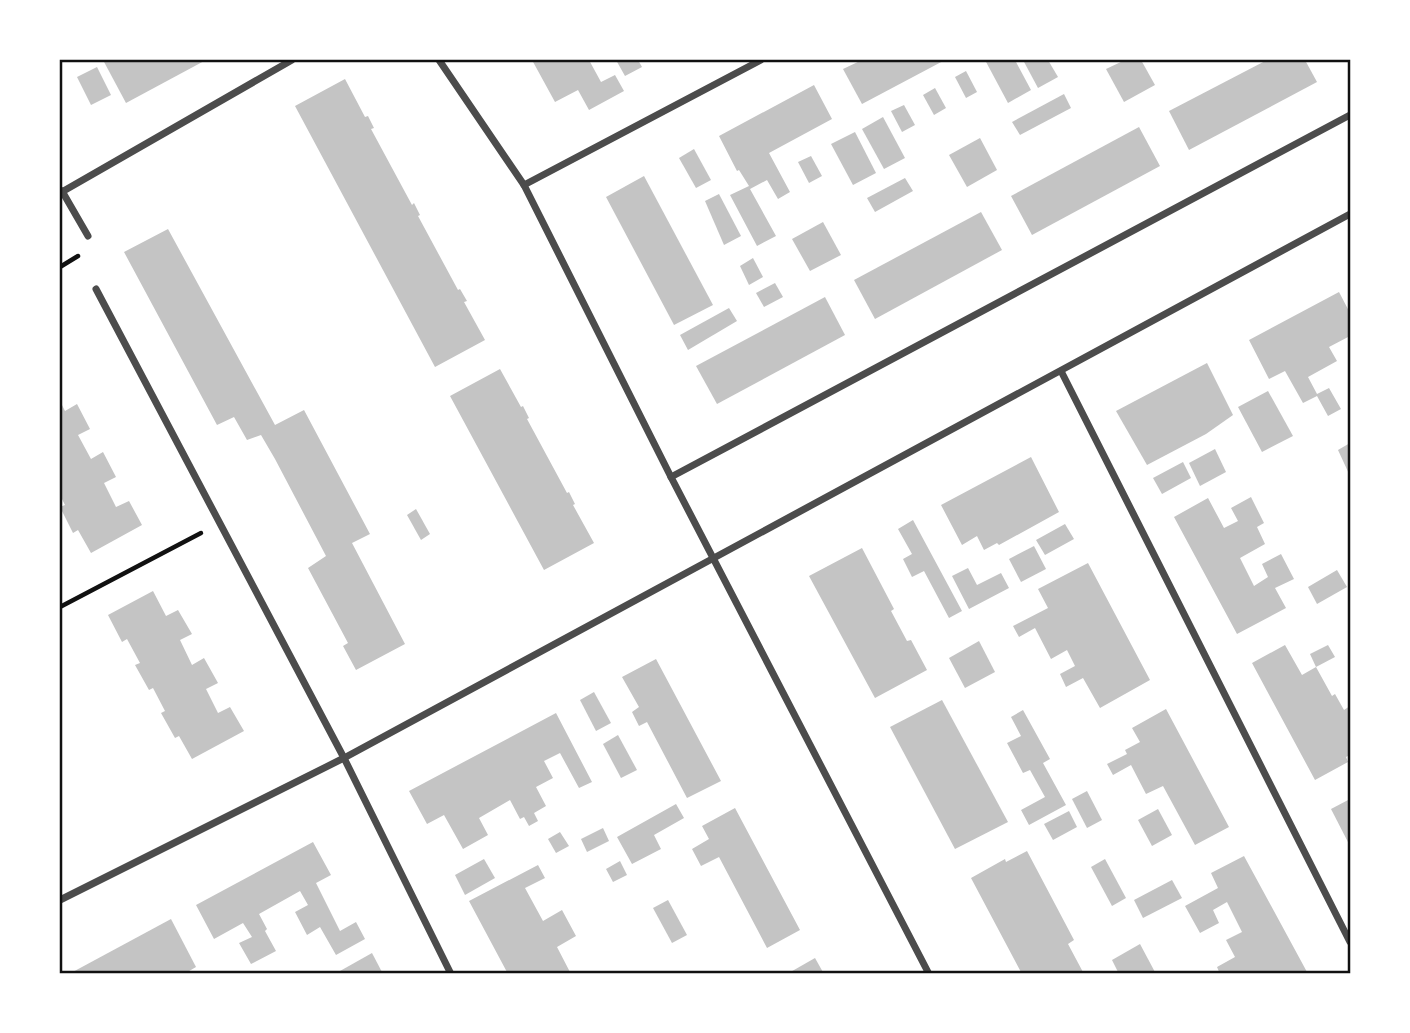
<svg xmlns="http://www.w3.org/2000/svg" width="1410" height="1033" viewBox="0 0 1410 1033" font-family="Roboto,sans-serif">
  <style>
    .building { fill: #c4c4c4 }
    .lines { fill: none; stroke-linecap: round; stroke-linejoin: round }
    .path { stroke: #111; stroke-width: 4.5 }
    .minor { stroke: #4c4c4c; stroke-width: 7 }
    .neatline { fill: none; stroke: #111; stroke-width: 2.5 }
  </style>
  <rect width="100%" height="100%" fill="#fff"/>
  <g class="building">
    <path d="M103,60H206L126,103Z"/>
    <path d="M532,60H589L601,82L615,75L624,91L589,110L578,90L555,102Z"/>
    <path d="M616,60H638L642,67L625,76Z"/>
    <path d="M862,60H945L862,104L843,69Z"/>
    <path d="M985,60H1015L1031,90L1008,103Z"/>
    <path d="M1023,60H1048L1058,77L1038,88Z"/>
    <path d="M1125,60H1141L1155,85L1124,102L1106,69Z"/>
    <path d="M1267,60H1305L1317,82L1189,150L1169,111Z"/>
    <path d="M97,67L111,95L91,105L77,77Z"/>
    <path d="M966,71L977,92L966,98L955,77Z"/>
    <path d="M345,79L365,117L368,116L374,128L371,129L412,205L414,203L420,215L418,216L458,290L460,289L467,301L464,302L485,340L435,367L295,106Z"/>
    <path d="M814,85L832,119L769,153L790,192L778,199L767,180L750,189L776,236L757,246L730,195L749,186L739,170L737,171L719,136Z"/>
    <path d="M935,88L946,108L934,115L923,95Z"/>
    <path d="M1064,94L1071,108L1020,135L1012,122Z"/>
    <path d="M904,105L915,125L902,132L891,111Z"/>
    <path d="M883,117L905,158L884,169L862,129Z"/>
    <path d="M1139,127L1160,166L1032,235L1011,196Z"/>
    <path d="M855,132L876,173L853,185L831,144Z"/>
    <path d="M980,138L997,170L967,187L949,155Z"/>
    <path d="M694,149L711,180L696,188L679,158Z"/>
    <path d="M811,156L822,176L809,183L798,162Z"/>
    <path d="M644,176L713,305L674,325L606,197Z"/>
    <path d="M905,178L913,191L875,212L867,198Z"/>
    <path d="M719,194L741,236L724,245L705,201Z"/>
    <path d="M981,212L1002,250L875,319L854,280Z"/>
    <path d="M823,222L841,255L810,271L792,239Z"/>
    <path d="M168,229L275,425L304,410L370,534L352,543L405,644L356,670L343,646L348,643L308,568L326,556L275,459L261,435L247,440L234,417L217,425L124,252Z"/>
    <path d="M753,258L763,277L749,285L740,266Z"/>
    <path d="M775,283L783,297L764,307L756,293Z"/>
    <path d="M1339,292L1350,313V336L1329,347L1337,361L1308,377L1317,394L1329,388L1341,409L1328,416L1317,396L1303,403L1285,371L1269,379L1249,340Z"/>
    <path d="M825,297L845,335L717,404L696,366Z"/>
    <path d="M729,308L737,321L688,350L680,335Z"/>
    <path d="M1207,363L1233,415L1206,434L1147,465L1116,411Z"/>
    <path d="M500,369L521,407L523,406L529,418L527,419L567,493L569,492L575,504L573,505L594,543L544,570L450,396Z"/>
    <path d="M1268,391L1293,436L1262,452L1238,407Z"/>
    <path d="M60,401L65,411L77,404L90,429L78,435L91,459L103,452L116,477L104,483L116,507L129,501L142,525L91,553L78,530L73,533L60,507L65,505L60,495Z"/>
    <path d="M1350,443V476L1338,450Z"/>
    <path d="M1215,449L1226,472L1200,486L1189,463Z"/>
    <path d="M1031,457L1059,512L999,545L997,543L984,550L977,536L962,545L941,505Z"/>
    <path d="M1183,462L1191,478L1162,494L1153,478Z"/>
    <path d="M1251,497L1264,523L1257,527L1265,544L1240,558L1254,586L1268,577L1262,564L1281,554L1294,579L1275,588L1286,608L1237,634L1174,517L1208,498L1224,528L1238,521L1231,508Z"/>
    <path d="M416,509L430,534L421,540L407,515Z"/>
    <path d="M913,520L962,611L949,618L924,571L912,577L903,559L912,554L898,529Z"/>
    <path d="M1065,524L1074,539L1045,555L1036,540Z"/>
    <path d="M1034,546L1046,569L1021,582L1009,559Z"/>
    <path d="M862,548L894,609L891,611L907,641L911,640L927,670L875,698L809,576Z"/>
    <path d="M1088,563L1150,680L1100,708L1083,678L1066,687L1060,674L1075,666L1067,650L1051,659L1035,628L1019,637L1013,626L1048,608L1038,589Z"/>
    <path d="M968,568L977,585L1001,573L1009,588L969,609L952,576Z"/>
    <path d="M1337,570L1347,587L1317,604L1308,587Z"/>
    <path d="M153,591L166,616L178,610L192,634L180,640L192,665L204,658L218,683L206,689L218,713L230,707L244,731L192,759L179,736L175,738L161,713L165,711L153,688L149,690L135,665L140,663L127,639L122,642L108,615Z"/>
    <path d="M979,641L995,672L965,688L949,658Z"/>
    <path d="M1285,645L1302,675L1316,667L1332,696L1335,694L1344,710L1350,706V755L1346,757L1348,762L1315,780L1252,663Z"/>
    <path d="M1328,645L1335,657L1316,667L1310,654Z"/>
    <path d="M656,659L721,781L687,798L647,722L639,726L632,712L639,707L622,677Z"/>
    <path d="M594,692L611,723L596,731L580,700Z"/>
    <path d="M942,700L1008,822L955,849L890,727Z"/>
    <path d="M1166,709L1229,827L1195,845L1163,786L1146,794L1131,765L1113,775L1107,764L1127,754L1125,750L1140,742L1132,728Z"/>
    <path d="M1023,710L1050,759L1043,763L1066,805L1029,825L1021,810L1045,797L1030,770L1023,773L1007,743L1021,736L1011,717Z"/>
    <path d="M556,713L592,782L579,788L560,753L544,761L553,778L536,787L546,806L534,813L538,821L529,826L524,817L520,819L510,800L479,818L488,835L463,849L444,815L427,824L409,791Z"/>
    <path d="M618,735L637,770L621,778L603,744Z"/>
    <path d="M1087,791L1102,820L1087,828L1072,799Z"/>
    <path d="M1350,799V846L1331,809Z"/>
    <path d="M676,804L684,818L654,835L661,849L632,864L617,837Z"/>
    <path d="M735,808L800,930L767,948L719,857L701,866L692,849L709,839L702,826Z"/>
    <path d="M1158,809L1172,835L1152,846L1138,820Z"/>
    <path d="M1069,811L1077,827L1053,840L1044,824Z"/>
    <path d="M603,828L609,841L587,852L581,839Z"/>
    <path d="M560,832L569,846L556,853L548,839Z"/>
    <path d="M313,842L331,875L316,883L340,931L356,922L365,939L336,955L320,927L307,935L295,912L308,905L300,891L259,914L267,929L265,931L276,951L251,964L239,943L252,937L243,923L214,939L196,905Z"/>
    <path d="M1027,851L1074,940L1068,944L1084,974H1022L971,878L1005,859L1006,862Z"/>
    <path d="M1244,856L1307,972L1305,974H1220L1217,967L1235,957L1226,940L1242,932L1227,902L1213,910L1219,923L1200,933L1185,906L1218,888L1211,873Z"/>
    <path d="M484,859L495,878L465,895L455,875Z"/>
    <path d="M1105,859L1126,898L1112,906L1091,867Z"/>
    <path d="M620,861L627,875L613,882L606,869Z"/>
    <path d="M538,865L545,878L525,888L543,921L562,910L576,936L557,947L571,974H508L469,901Z"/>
    <path d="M1172,880L1182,898L1143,918L1134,900Z"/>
    <path d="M668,900L687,935L672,943L653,908Z"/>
    <path d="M171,919L196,967L184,974H69Z"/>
    <path d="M1140,944L1156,974H1119L1112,960Z"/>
    <path d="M372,953L383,974H341L340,971Z"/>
    <path d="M815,958L824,974H787Z"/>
  </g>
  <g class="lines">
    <g class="path">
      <path d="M60,267L78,256"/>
      <path d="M60,607L201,533"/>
    </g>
    <g class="minor">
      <path d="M439,60L524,185L671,477L929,974"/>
      <path d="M524,185L761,60"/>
      <path d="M62,191L88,236"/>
      <path d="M60,193L292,60"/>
      <path d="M96,289L344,758L451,974"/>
      <path d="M1061,371L1350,942"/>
      <path d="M671,477L1350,115"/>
      <path d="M60,900L344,758L1350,214"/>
    </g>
  </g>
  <rect width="1410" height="1033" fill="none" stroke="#ffffff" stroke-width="122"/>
  <rect x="61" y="61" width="1288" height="911" class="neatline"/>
</svg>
